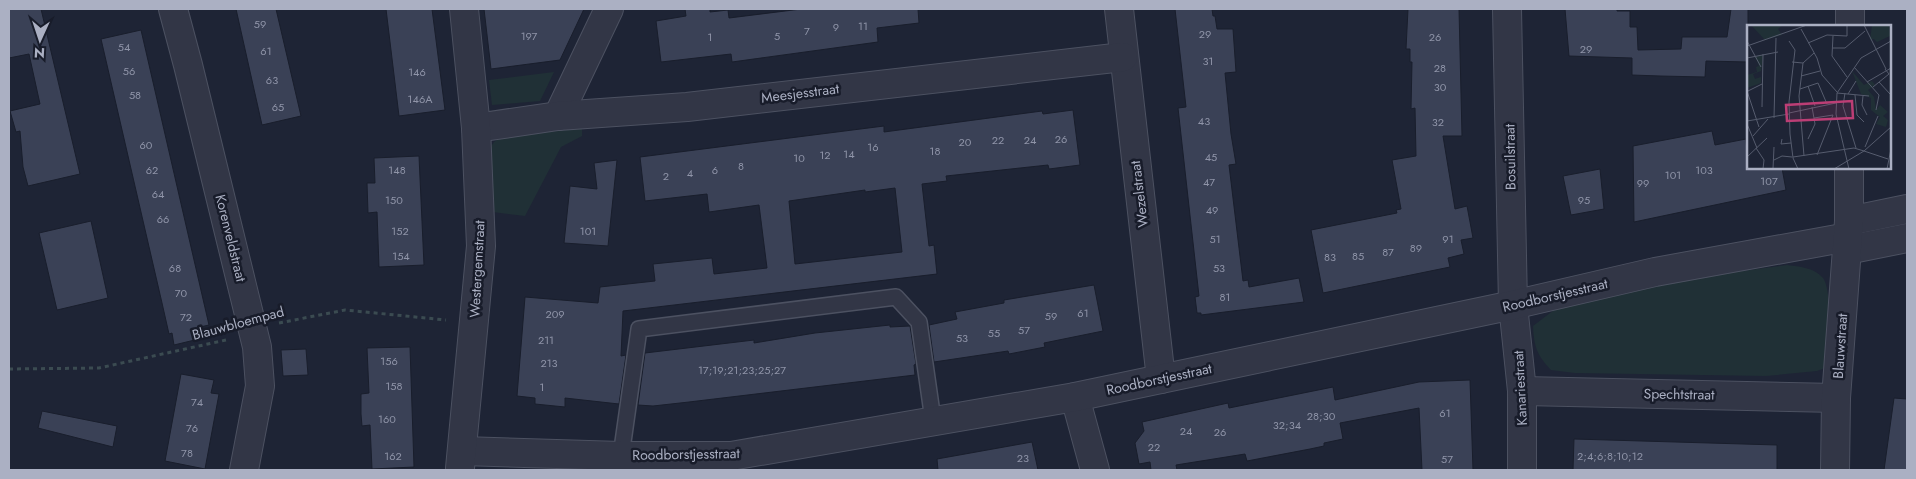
<svg xmlns="http://www.w3.org/2000/svg" width="1916" height="479" viewBox="0 0 1916 479" font-family="Jost,sans-serif">
  <style>
    .green { fill: #203036 }
    .building { fill: #3a4156; stroke: #191e2c; fill-rule: evenodd }
    .lines { fill: none; stroke-linecap: round; stroke-linejoin: round }
    .lane-casing { stroke: #4c5161; stroke-width: 18 }
    .street-casing { stroke: #4c5161; stroke-width: 30 }
    .path { stroke: #3b4b51; stroke-width: 3; stroke-dasharray: 4 4; stroke-linecap: butt }
    .lane { stroke: #323646; stroke-width: 15 }
    .street { stroke: #323646; stroke-width: 28 }
    .labels { text-anchor: middle; stroke-width: 5; stroke-linejoin: round; paint-order: stroke }
    .number-label { font-size: 11px; fill: #8f94a8 }
    .street-label { font-size: 14px; fill: #abb0c3; stroke: #181c2a }
    .inset-road { fill: none; stroke: #565c6e; stroke-width: 1 }
    .view { fill: #bc3e75; fill-opacity: 0.15; stroke: #bc3e75; stroke-width: 2.5 }
    .inset-edge { fill: none; stroke: #abb0c3; stroke-width: 2.5 }
  </style>
  <rect width="100%" height="100%" fill="#1e2435"/>
  <g class="green">
    <path d="M554,72L540,101L492,105L489,80Z"/>
    <path d="M582,128V136L561,147L525,216L493,212L490,148L494,142L500,138Z"/>
    <path d="M1787,265C1800,267 1813,267 1823,278C1832,289 1831,352 1828,367L1817,371L1766,376L1575,373L1551,370C1537,355 1534,347 1533,326L1554,310L1576,301L1734,272Z"/>
  </g>
  <g class="building">
    <path d="M9,9H41L80,174L28,186L23,167L20,131L16,132L10,111L40,104L29,54L9,58Z"/>
    <path d="M236,9H276L301,116L262,125Z"/>
    <path d="M386,9H432L445,110L399,116Z"/>
    <path d="M484,9H584L560,60L491,69Z"/>
    <path d="M685,9H710V12L728,10L729,18L801,9H918L919,23L877,28L878,42L732,62L731,54L661,62L656,21L686,16Z"/>
    <path d="M1175,9H1212L1213,16H1215L1217,29H1233L1236,72L1225,73L1231,134L1236,164L1229,165L1243,281L1248,280L1249,287L1299,278L1304,302L1201,315V313H1197L1195,297L1199,296L1178,108L1186,107Z"/>
    <path d="M1408,9H1459L1462,136H1443L1455,209L1467,206L1473,238L1461,240L1464,254L1448,258L1450,267L1323,293L1311,230L1397,213L1396,210L1401,209L1392,160L1416,156L1415,108L1411,109L1412,62H1410V49H1406Z"/>
    <path d="M1565,9H1617V11H1630V27H1637L1638,50L1681,49L1682,37H1727L1731,9H1748V62L1706,61L1705,77L1660,76L1632,75V58L1569,56Z"/>
    <path d="M141,30L209,325L200,327L203,338L174,345L172,333L169,334L162,303L101,39Z"/>
    <path d="M1073,110L1080,165L1049,169L1048,165L946,176L947,181L922,184L929,246L934,245L937,274L623,311L621,356L626,355L619,404L565,398V407L535,404V398L517,396L525,297L598,303L600,287L655,281L653,264L712,258L714,274L767,268L759,205L709,212L707,194L645,201L640,157L884,126V132L1042,111L1043,114ZM895,188L902,252L795,264L789,201L865,190V192Z"/>
    <path d="M1712,131L1715,145L1746,139L1748,168H1782L1786,190L1634,222L1633,146Z"/>
    <path d="M419,156L424,265L379,267L377,212L368,213L367,183H375L374,158Z"/>
    <path d="M617,160L608,246L564,243L570,186L597,189L594,163Z"/>
    <path d="M1600,169L1604,209L1571,215L1563,176Z"/>
    <path d="M91,221L108,298L57,310L39,233Z"/>
    <path d="M1094,285L1103,331L1044,343L1045,347L1009,354L1008,351L934,362L929,325L957,319L955,312L1004,303V300Z"/>
    <path d="M890,325V327L910,326L916,364L914,365L915,375L689,402L653,406L638,405L645,353L754,340V343L815,333Z"/>
    <path d="M410,347L414,467L372,469L370,425L362,426L361,414V394L369,393L367,348Z"/>
    <path d="M306,349L308,375L283,376L281,350Z"/>
    <path d="M181,374L214,380L211,393L219,394L205,469L165,461Z"/>
    <path d="M1470,380L1473,470H1422L1419,408L1340,423L1343,439L1324,443V446L1310,449L1247,461L1245,454L1176,465L1177,470H1151L1150,462L1139,464L1135,443L1144,431L1142,422L1228,403L1229,408L1333,387L1335,400L1419,382Z"/>
    <path d="M1894,398L1907,399V470H1884Z"/>
    <path d="M42,411L117,426L113,447L38,428Z"/>
    <path d="M1574,439L1777,445V470H1573Z"/>
    <path d="M1032,442L1038,470H938L937,459Z"/>
  </g>
  <g class="lines">
    <g class="lane-casing">
      <path id="lane" d="M621,456L639,329L896,297L919,322L933,420"/>
    </g>
    <g class="street-casing">
      <g id="street">
        <path d="M173,9L188,65L257,347L260,386L244,470"/>
        <path d="M1119,9L1161,379"/>
        <path d="M1507,9L1513,305L1522,391V470"/>
        <path d="M1850,26V9"/>
        <path d="M558,116L609,9"/>
        <path d="M476,128L558,116L687,107L1123,57"/>
        <path d="M1849,221L1907,209"/>
        <path d="M1847,250L1907,238"/>
        <path d="M1522,391L1836,398"/>
        <path d="M1075,397L1095,470"/>
        <path d="M462,451L621,456H731L1075,397L1513,305L1655,272L1848,237"/>
        <path d="M460,468L481,246L476,128L464,9"/>
        <path d="M1835,470L1836,398L1849,221V168"/>
      </g>
    </g>
    <g class="path">
      <path d="M279,323L345,310L446,320"/>
      <path d="M9,369L99,368L226,340"/>
    </g>
    <use href="#lane" class="lane"/>
    <use href="#street" class="street"/>
  </g>
  <g class="labels">
    <g class="number-label">
      <text x="260" y="28">59</text>
      <text x="863" y="30">11</text>
      <text x="836" y="31">9</text>
      <text x="807" y="35">7</text>
      <text x="1205" y="38">29</text>
      <text x="529" y="40">197</text>
      <text x="777" y="40">5</text>
      <text x="710" y="41">1</text>
      <text x="1435" y="41">26</text>
      <text x="124" y="51">54</text>
      <text x="1586" y="53">29</text>
      <text x="266" y="55">61</text>
      <text x="1208" y="65">31</text>
      <text x="1440" y="72">28</text>
      <text x="129" y="75">56</text>
      <text x="417" y="76">146</text>
      <text x="272" y="84">63</text>
      <text x="1440" y="91">30</text>
      <text x="135" y="99">58</text>
      <text x="420" y="103">146A</text>
      <text x="278" y="111">65</text>
      <text x="1204" y="125">43</text>
      <text x="1438" y="126">32</text>
      <text x="1061" y="143">26</text>
      <text x="998" y="144">22</text>
      <text x="1030" y="144">24</text>
      <text x="965" y="146">20</text>
      <text x="146" y="149">60</text>
      <text x="873" y="151">16</text>
      <text x="935" y="155">18</text>
      <text x="849" y="158">14</text>
      <text x="825" y="159">12</text>
      <text x="1211" y="161">45</text>
      <text x="799" y="162">10</text>
      <text x="741" y="170">8</text>
      <text x="152" y="174">62</text>
      <text x="397" y="174">148</text>
      <text x="715" y="174">6</text>
      <text x="1704" y="174">103</text>
      <text x="690" y="177">4</text>
      <text x="1673" y="179">101</text>
      <text x="666" y="180">2</text>
      <text x="1769" y="185">107</text>
      <text x="1209" y="186">47</text>
      <text x="1643" y="187">99</text>
      <text x="158" y="198">64</text>
      <text x="394" y="204">150</text>
      <text x="1584" y="204">95</text>
      <text x="1212" y="214">49</text>
      <text x="163" y="223">66</text>
      <text x="400" y="235">152</text>
      <text x="588" y="235">101</text>
      <text x="1215" y="243">51</text>
      <text x="1448" y="243">91</text>
      <text x="1416" y="252">89</text>
      <text x="1388" y="256">87</text>
      <text x="401" y="260">154</text>
      <text x="1358" y="260">85</text>
      <text x="1330" y="261">83</text>
      <text x="175" y="272">68</text>
      <text x="1219" y="272">53</text>
      <text x="181" y="297">70</text>
      <text x="1225" y="301">81</text>
      <text x="1083" y="317">61</text>
      <text x="555" y="318">209</text>
      <text x="1051" y="320">59</text>
      <text x="186" y="321">72</text>
      <text x="1024" y="334">57</text>
      <text x="994" y="337">55</text>
      <text x="962" y="342">53</text>
      <text x="546" y="344">211</text>
      <text x="389" y="365">156</text>
      <text x="549" y="367">213</text>
      <text x="742" y="374">17;19;21;23;25;27</text>
      <text x="394" y="390">158</text>
      <text x="542" y="391">1</text>
      <text x="197" y="406">74</text>
      <text x="1445" y="417">61</text>
      <text x="1321" y="420">28;30</text>
      <text x="387" y="423">160</text>
      <text x="1287" y="429">32;34</text>
      <text x="192" y="432">76</text>
      <text x="1186" y="435">24</text>
      <text x="1220" y="436">26</text>
      <text x="1154" y="451">22</text>
      <text x="187" y="457">78</text>
      <text x="393" y="460">162</text>
      <text x="1610" y="460">2;4;6;8;10;12</text>
      <text x="1023" y="462">23</text>
      <text x="1447" y="463">57</text>
    </g>
    <g class="street-label">
      <text transform="translate(800 93) rotate(-7)" y="5">Meesjesstraat</text>
      <text transform="translate(1510 157) rotate(-91)" y="5">Bosuilstraat</text>
      <text transform="translate(1139 194) rotate(-97)" y="5">Wezelstraat</text>
      <text transform="translate(231 238) rotate(76)" y="5">Korenveldstraat</text>
      <text transform="translate(477 269) rotate(-87)" y="5">Westergemstraat</text>
      <text transform="translate(1555 295) rotate(-13)" y="5">Roodborstjesstraat</text>
      <text transform="translate(238 323) rotate(-15)" y="5">Blauwbloempad</text>
      <text transform="translate(1840 346) rotate(-86)" y="5">Blauwstraat</text>
      <text transform="translate(1159 379) rotate(-12)" y="5">Roodborstjesstraat</text>
      <text transform="translate(1520 388) rotate(-93)" y="5">Kanariestraat</text>
      <text transform="translate(1679 394) rotate(1)" y="5">Spechtstraat</text>
      <text transform="translate(686 454) rotate(-1)" y="5">Roodborstjesstraat</text>
    </g>
  </g>
  <g transform="translate(1747 25)">
    <rect width="144" height="144" fill="#1e2435"/>
    <path d="M4,0H36L31,4L35,10L18,15ZM125,0H142L143,11L130,17L127,14L123,15ZM16,30L14,46L6,49L8,54L14,52V58L0,63V50L10,47L9,42L12,41L8,32ZM105,46L117,60L125,56L128,60L121,65L127,72L129,85L133,80L141,87L136,91L141,95L139,102L129,99L133,92L124,85V73L114,69Z" fill="#203036"/>
    <path class="inset-road" d="M117,0L139,44M54,4L70,33L75,50L90,67M86,11L85,31L100,52M0,16L14,42M42,16L48,25L42,77L43,109L46,133L51,144M61,18L80,10L100,11V1M0,21L60,0M85,23H98L118,6M0,33L31,27M45,37L56,38L67,28M56,38L52,71L57,131M107,42L132,70L129,85M54,51L73,46M120,57L144,43M132,57L143,69M61,61L68,81M126,62L142,49L138,44M53,64L71,58L80,79M0,66L12,102M1,66L15,59M90,68L89,89L102,144M90,68L114,33L144,16M90,68L122,71M98,68L96,81L109,123M101,69L109,56M108,70L110,90L117,97M116,71L115,80L120,90M15,82L16,29M42,88L89,78M27,93L29,13M67,93L86,90M0,96L42,89M0,99L10,123M6,111L21,94M35,114L34,119L44,118M61,114L68,99L65,82M118,122L131,91M9,123L17,135L16,144M117,126L144,102M70,130L86,90M0,132L20,113M46,132L107,123L117,126M27,135L35,131L45,132M26,144L27,122M87,144L117,126L141,134M140,144L144,124"/>
    <path class="view" d="M105,76L106,93L40,96L39,80Z"/>
    <rect width="144" height="144" class="inset-edge"/>
  </g>
  <rect width="1916" height="479" fill="none" stroke="#abb0c3" stroke-width="20"/>
  <g transform="translate(40 40) rotate(183)" stroke="#181c2a" stroke-width="4" paint-order="stroke">
  <path d="M0-4L9 19L0 12L-9 19Z" fill="#abb0c3"/>
  <text y="-8" font-size="14" font-weight="bold" text-anchor="middle" fill="#abb0c3">N</text>
  </g>
</svg>
